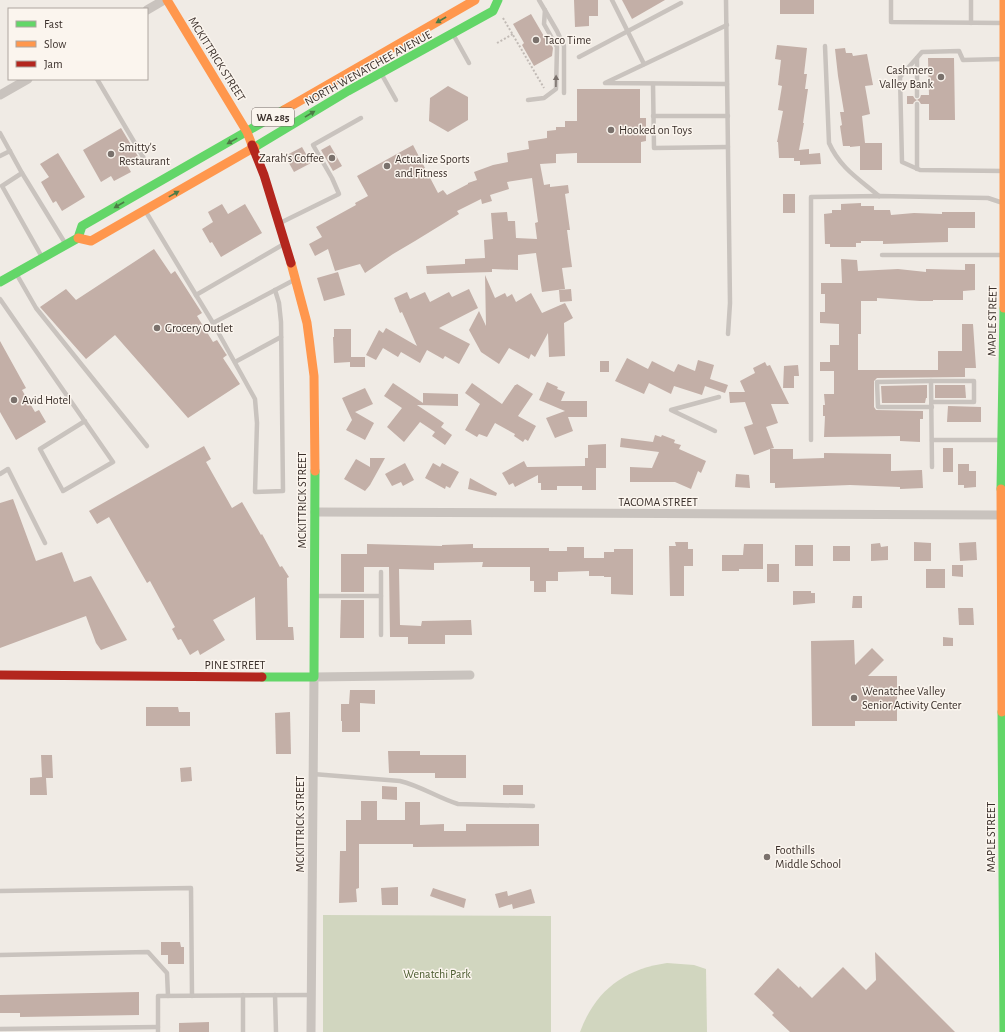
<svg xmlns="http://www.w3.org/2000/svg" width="1005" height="1032" viewBox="0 0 1005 1032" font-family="'Alegreya Sans',sans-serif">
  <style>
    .green { fill: #d1d6bf }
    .building { fill: #c3afa7 }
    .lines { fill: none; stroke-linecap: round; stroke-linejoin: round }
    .path { stroke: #c2bbb6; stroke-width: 2; stroke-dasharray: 2 2; stroke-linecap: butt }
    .lane { stroke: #c9c3be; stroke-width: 4.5 }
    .street { stroke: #c9c3be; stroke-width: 9 }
    .fast { stroke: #63d668; stroke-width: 9 }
    .slow { stroke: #ff974d; stroke-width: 9 }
    .jam { stroke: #b3261e; stroke-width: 9 }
    .oneway { fill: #4d7b46 }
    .oneway2 { fill: #7b726d }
    .poi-dot { fill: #7a716c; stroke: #fbf5ee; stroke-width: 1.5 }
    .labels { text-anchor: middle; stroke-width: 3; stroke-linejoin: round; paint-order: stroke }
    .shield { fill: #fbf5ee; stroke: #756b66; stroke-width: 1 }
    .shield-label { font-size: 11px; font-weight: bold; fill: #3b302b }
    .poi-label { font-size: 12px; fill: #3b302b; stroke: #fbf5ee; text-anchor: start }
    .street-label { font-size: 12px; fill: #3b302b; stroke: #fbf5ee }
    .park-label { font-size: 12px; fill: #4a5a2e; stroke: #fbf5ee }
  </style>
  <rect width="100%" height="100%" fill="#f0ebe5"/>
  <g class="green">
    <path d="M323,915L551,916V1032H323Z"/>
    <path d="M667,963L694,965L706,969L707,1032H580C595,991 624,969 667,963Z"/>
  </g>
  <g class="building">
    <path d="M574,0H598V16H589V26L575,27Z"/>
    <path d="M622,0H665L632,19Z"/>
    <rect x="780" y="0" width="34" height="14"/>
    <path d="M531,14L545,38L547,37L553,48L552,56L534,66L522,45L524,43L513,24Z"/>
    <path d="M777,45L807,48L804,74H807L805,89H808L803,123H804L799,150L809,149V154L820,153L821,164L800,165V161H794V158H779L778,142H777L783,111L778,110L782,86L778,85L781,60L775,59Z"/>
    <path d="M845,48L846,53H852L853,56L867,54L873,85L865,86L870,114L862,116L865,143H882V170H860V146L850,147V146H843L840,126L842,125L840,112H844L838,76L835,49Z"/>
    <path d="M928,58H954L955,120H929V104H921L919,101L917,100L914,102L913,104H907V96H913L915,99L917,100L920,98L921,95H929Z"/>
    <path d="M448,86L468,97V120L448,132L429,121L430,98Z"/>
    <path d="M577,89H640V118H646V141L641,142V163H577V153L556,154V163L540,164L544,185L550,184V187L568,185L569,193L565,194L570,230H567L572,267L562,268L565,289L542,292L536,253L518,255V270L492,269V272L427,274L426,266L465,264V259L485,258L484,240L493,239L491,213L507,212L508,221H515L516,238L537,239L535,223L538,222L532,178L507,182L509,189L490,195L492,201L482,204L481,199L457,211L459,214L415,241L393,254L365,273L360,264L335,271L328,249L315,256L309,244L322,237L316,227L356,205L355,203L368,196L357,176L413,145L438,193L443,190L447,195L468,184V183L477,180L474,172L493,165L508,162L507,153L529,149L528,141L547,138V131L556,130V127H565V121H577Z"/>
    <path d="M121,128L139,158L127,165L131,172L114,181L111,176L101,182L83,150Z"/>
    <path d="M330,145L342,166L333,171L321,150Z"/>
    <path d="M302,147L311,163L294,172L285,156Z"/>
    <path d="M58,153L85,197L62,211L56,201L53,203L41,182L49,177L40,164Z"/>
    <rect x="783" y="194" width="12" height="19"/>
    <path d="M861,203V206H874V210H890L891,215L914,213L942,214V212H975V228H948V242L883,244V241H861V243H856V247H830V244H825L824,214L832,213V210H841V204Z"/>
    <path d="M222,204L228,214L245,204L262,233L221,257L212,242L210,243L202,229L213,222L208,212Z"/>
    <path d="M154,249L171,274L175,271L202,313L197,316L213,342L217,340L226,354L227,355L223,358L240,384L188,418L115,335L86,359L40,307L66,289L76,300Z"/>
    <path d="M841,259L857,260L858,271L898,269L926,272V269L965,270V264H975V290L963,291V300H933V301H920L877,298V301H861V334H858V370H938V351H962V324H973L976,368H965V377L877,378L874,381V407L876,410L923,411V419H920V442L900,441V436L824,437L825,416H823V405H825L824,394H834V371H820V362H830V345H839V324L820,323V312H825V294H821V283H842Z"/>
    <path d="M338,272L345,295L324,301L317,278Z"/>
    <path d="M485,275L495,298L505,293L507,297L512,294L516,302L531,293L542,313L565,303L573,318L564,323L565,356L549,357L548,333L535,357L531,354L529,359L509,348L499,364L481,352L469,330L479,311L486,326Z"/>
    <path d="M469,289L478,308L439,328L470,344L459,364L445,356L443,359L427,350L420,363L401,352L398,357L383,348L376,360L366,355L379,330L383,333L386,328L417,346L402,312L400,313L394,298L407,292L410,299L425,292L430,302L449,292L452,297Z"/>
    <path d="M571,289L572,301L560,302L559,290Z"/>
    <path d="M334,329H351V357H365V367H350V362L334,363L333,337H334Z"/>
    <path d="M0,341L26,388L22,390L35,412L39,410L46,422L16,440L0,412Z"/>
    <path d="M627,358L648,369L652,361L674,372L678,364L695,371L698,360L714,365L710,379L728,385L725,393L705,386L702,395L674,386L671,394L649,383L644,394L615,381Z"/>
    <rect x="600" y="361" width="9" height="11"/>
    <path d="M765,362L767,366L770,365L789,404H771L778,423L766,427L774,448L770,449H793V459L824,458V453L891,454V471L922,470L923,488L900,489V487L850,485L775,488V483H770V449L754,455L744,427L753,424L745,402L730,403L729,392H745L740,381L755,373L753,368Z"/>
    <path d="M798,365L799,376H794V388H783L784,366Z"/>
    <path d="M547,382L558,387L557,389L565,392L561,401H587V417H568L573,431L555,438L546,418L565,411L539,400Z"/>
    <path d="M393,383L423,403V393L458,394V406L417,405L444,423L441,427L452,435L445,445L432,436L435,432L420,422L404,442L387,427L402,408L384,396Z"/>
    <path d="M472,383L502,404L515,385H516L517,384L533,394L518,416L536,426L528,441L525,439L523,442L514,436L515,434L495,423L487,437L479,434L477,437L465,430L480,404L465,393Z"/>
    <path d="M927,385V398H926L925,403H882L881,386Z"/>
    <path d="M935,385H965L966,398H935Z"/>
    <path d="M365,388L373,404L355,412L374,423L365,440L346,430L352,420L342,398Z"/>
    <path d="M948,406L981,407V422H947Z"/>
    <path d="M655,435L661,437L662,435L675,440L674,443L681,445L679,449L706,461L701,473L698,471L691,489L675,482H630V467L652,468L659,452L620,447L621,438L653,442Z"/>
    <path d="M606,444V468H596V490H582V486H557V490H541V483H538V475L515,487L513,483L509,485L502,473L524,461L527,467L585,466V458H588V445Z"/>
    <path d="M204,446L211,459L206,462L232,508L242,502L261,535L262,534L280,567L282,566L289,577L287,578L288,627H293L294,640H256L255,597L213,620L225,640L200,655L198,650L190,655L181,639L178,640L172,629L175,627L150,581L147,583L109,517L97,524L89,511Z"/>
    <rect x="943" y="448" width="10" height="24"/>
    <path d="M370,458H385L370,485L365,491L344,479L356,459L370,467Z"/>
    <path d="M405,463L414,480L403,486L401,482L392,486L385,474Z"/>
    <path d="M433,463L440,467L442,463L459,472L450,488L446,486L445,489L425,478Z"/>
    <path d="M958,464H969V471H976V487L964,488V485H958Z"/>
    <path d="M736,474L749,475L750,488L735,487Z"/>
    <path d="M470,478L497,493L496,496L468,489Z"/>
    <path d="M13,499L36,561L62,552L74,582L91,576L127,640L101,650L96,643L86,616L0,648V503Z"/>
    <path d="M675,542H688V549H693V566H684V596H670L669,546H676Z"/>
    <path d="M914,542L931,543V561H914Z"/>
    <path d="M976,542L977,560L960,561L959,543Z"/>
    <path d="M880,543L881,547L888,546V560L871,561V544Z"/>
    <path d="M367,544L442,546V545L473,544V548H549V551H567V547H584V558H604V552H614V549H633V595L611,594V577H604V576H589V571L558,572V581H546V592H534V581H530V567H482L483,562L434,563V570L399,569L400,625L421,626L422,621L471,620L472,635H445V644H408V637H390L389,567H364V592H341V554H367Z"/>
    <path d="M744,544H763V569H739V571H722V555H743Z"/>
    <rect x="795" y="545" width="18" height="21"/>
    <rect x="833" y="546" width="17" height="15"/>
    <rect x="767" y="564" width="12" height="18"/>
    <path d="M952,565H963V577L952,576Z"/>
    <rect x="926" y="569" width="19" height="19"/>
    <path d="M793,591H811V593H815V603L793,605Z"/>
    <path d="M853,596H862V608H852Z"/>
    <path d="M341,600H364V638H340Z"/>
    <path d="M958,608H973L974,625H959Z"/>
    <path d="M943,637L953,638V646H943Z"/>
    <path d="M854,640L855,665L872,648L884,660L868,676H897V721H855V726H812L811,641Z"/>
    <path d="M350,690H375V704L360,703V732H342V721H341V704H349Z"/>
    <path d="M146,707H178L179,712H190V726H146Z"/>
    <path d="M290,712L291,754H276L275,713Z"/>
    <path d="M388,751H420V755H466V778H435V773H389Z"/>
    <path d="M41,755H52L53,778H46L47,795H30V778L42,777Z"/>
    <path d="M191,767L192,781L181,782L180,768Z"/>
    <rect x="503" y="785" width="20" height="10"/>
    <path d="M382,786L397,787V800L382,799Z"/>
    <path d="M361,801H377V820H405V802H420V825L444,824V831H466V824H539V846L413,847V844H359V888L356,889L357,902L339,903L340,851H346V820H361Z"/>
    <path d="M398,887V905H382L381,888Z"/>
    <path d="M433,888L466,899L464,908L430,896Z"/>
    <path d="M531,889L535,903L513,909L512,904L499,908L495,894L507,891L508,896Z"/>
    <path d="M161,942H180L181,947H184V964H168V955H161Z"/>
    <path d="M875,952L955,1032H790L772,1015L774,1013L754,994L778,968L799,988L800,986L812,998L843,967L866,990L876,980Z"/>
    <path d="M139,992V1015L20,1017V1013H0V995Z"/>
    <path d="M209,1022V1032H179V1023Z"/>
  </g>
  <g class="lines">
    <g class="path">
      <path d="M503,18L544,88"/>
      <path d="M497,43L513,34"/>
    </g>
    <g class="lane">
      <path d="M539,0L557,31L564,46V93"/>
      <path d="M612,0L644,64"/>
      <path d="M726,0L730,303L728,334"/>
      <path d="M891,0V22L1003,23"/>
      <path d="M971,0V23"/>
      <path d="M727,25L605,83L727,84"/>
      <path d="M454,36L469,63"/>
      <path d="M825,46L829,143C840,168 859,179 879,196"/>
      <path d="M579,57L681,3"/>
      <path d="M917,58V96"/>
      <path d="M1003,59L963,60L959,51L922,52L900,77L902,162L920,170L1004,171"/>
      <path d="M382,75L396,100"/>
      <path d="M97,79L146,162"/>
      <path d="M653,84L654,148L728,147"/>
      <path d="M528,100L544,98L556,89L557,47L544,24L545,10"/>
      <path d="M653,116H728"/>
      <path d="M0,133L22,173"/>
      <path d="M0,156L10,151"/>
      <path d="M917,169V104"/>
      <path d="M146,212L196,295L284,244"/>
      <path d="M282,222L339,194L332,178L313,145L361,118"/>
      <path d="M882,255H1005"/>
      <path d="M42,257L2,186L22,173L65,243"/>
      <path d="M17,275L36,308L147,446"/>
      <path d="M196,295L213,323L294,280"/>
      <path d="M0,299L113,462L63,491L40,449L85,421"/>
      <path d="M213,323L255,399L257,423L255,492L283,491L281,322L279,303L275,290"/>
      <path d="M235,362L281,337"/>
      <path d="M931,381L877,382L878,407H932"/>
      <path d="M932,402H974V381H931L932,467"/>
      <path d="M715,431L671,410L719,397"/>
      <path d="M811,440V197L879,196L988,198L1003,203"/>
      <path d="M932,440H1000"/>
      <path d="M0,474L8,469L45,543"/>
      <path d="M315,596H381"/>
      <path d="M381,635V572"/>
      <path d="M313,774L400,781C421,786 438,798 458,804L533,806"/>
      <path d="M0,891L191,888L192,996"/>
      <path d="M0,955L148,952L167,973L168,996"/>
      <path d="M243,995V1032"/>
      <path d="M275,995L276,1032"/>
      <path d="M0,1029L158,1027"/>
      <path d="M158,1032V996L311,995"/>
    </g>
    <g class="street">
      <path d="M147,10L164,0"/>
      <path d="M0,95L28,79"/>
      <path d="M315,512L1001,515"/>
      <path d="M311,1032L314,677L470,675"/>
    </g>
    <g class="fast">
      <path d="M255,147L348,91L493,11L498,0"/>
      <path d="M0,282L78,238L82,226L284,110"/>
      <path d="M1001,489L1004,308"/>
      <path d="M262,677H314L315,471"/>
      <path d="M1002,712L1004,1032"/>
    </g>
    <g class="slow">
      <path d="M167,0L247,132L252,145"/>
      <path d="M1004,0V308"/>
      <path d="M284,110L475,0"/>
      <path d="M78,238L91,241L255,147"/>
      <path d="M291,263L307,323L314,376L315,471"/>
      <path d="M1001,489L1002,712"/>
    </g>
    <g class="jam">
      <path d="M252,145L264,175L291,263"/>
      <path d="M0,675L262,677"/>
    </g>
  </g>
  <defs><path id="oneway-solid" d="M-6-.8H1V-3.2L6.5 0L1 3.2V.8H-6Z"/></defs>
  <g class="oneway">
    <use href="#oneway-solid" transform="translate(441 20) rotate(150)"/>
    <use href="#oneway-solid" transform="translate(310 114) rotate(-31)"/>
    <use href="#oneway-solid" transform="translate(232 141) rotate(151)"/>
    <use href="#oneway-solid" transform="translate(174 194) rotate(-29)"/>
    <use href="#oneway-solid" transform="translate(119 205) rotate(150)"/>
  </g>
  <use class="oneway2" href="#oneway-solid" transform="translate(556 81) rotate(-89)"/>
  <g class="poi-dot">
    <circle cx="536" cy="40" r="4"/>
    <circle cx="941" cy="77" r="4"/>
    <circle cx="611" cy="130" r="4"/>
    <circle cx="111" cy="154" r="4"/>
    <circle cx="332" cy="158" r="4"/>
    <circle cx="387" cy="166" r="4"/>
    <circle cx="157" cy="328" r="4"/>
    <circle cx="14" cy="400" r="4"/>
    <circle cx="854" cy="698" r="4"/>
    <circle cx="767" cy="857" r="4"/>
  </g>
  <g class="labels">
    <rect class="shield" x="252" y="108" width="42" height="18" rx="3"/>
    <g class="shield-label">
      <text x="273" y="121">WA 285</text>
    </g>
    <g class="poi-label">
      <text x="544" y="44">Taco Time</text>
      <text x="933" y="74" text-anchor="end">Cashmere<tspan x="933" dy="14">Valley Bank</tspan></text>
      <text x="619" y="134">Hooked on Toys</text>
      <text x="119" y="151">Smitty's<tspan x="119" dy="14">Restaurant</tspan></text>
      <text x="324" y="162" text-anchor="end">Zarah's Coffee</text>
      <text x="395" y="163">Actualize Sports<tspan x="395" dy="14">and Fitness</tspan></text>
      <text x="165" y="332">Grocery Outlet</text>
      <text x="22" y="404">Avid Hotel</text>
      <text x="862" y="695">Wenatchee Valley<tspan x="862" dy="14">Senior Activity Center</tspan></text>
      <text x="775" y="854">Foothills<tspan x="775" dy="14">Middle School</tspan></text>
    </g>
    <g class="street-label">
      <text transform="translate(217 59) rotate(58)" y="4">MCKITTRICK STREET</text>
      <text transform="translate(368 68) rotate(-29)" y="4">NORTH WENATCHEE AVENUE</text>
      <text transform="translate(992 321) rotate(-89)" y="4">MAPLE STREET</text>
      <text transform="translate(302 500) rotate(-90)" y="4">MCKITTRICK STREET</text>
      <text x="658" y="506">TACOMA STREET</text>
      <text x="235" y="669">PINE STREET</text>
      <text transform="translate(300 824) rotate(-90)" y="4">MCKITTRICK STREET</text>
      <text transform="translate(991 837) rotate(-90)" y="4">MAPLE STREET</text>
    </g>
    <g class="park-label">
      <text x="437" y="978">Wenatchi Park</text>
    </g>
  </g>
  <rect x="8" y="8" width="140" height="72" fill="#fbf5ee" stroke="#aea6a0"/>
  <rect x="16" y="21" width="20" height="6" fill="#63d668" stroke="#aea6a0"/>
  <text x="44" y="28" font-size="12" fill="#3b302b">Fast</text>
  <rect x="16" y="41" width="20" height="6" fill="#ff974d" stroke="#aea6a0"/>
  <text x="44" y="48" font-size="12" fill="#3b302b">Slow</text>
  <rect x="16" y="61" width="20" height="6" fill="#b3261e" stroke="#aea6a0"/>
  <text x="44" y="68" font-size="12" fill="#3b302b">Jam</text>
</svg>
